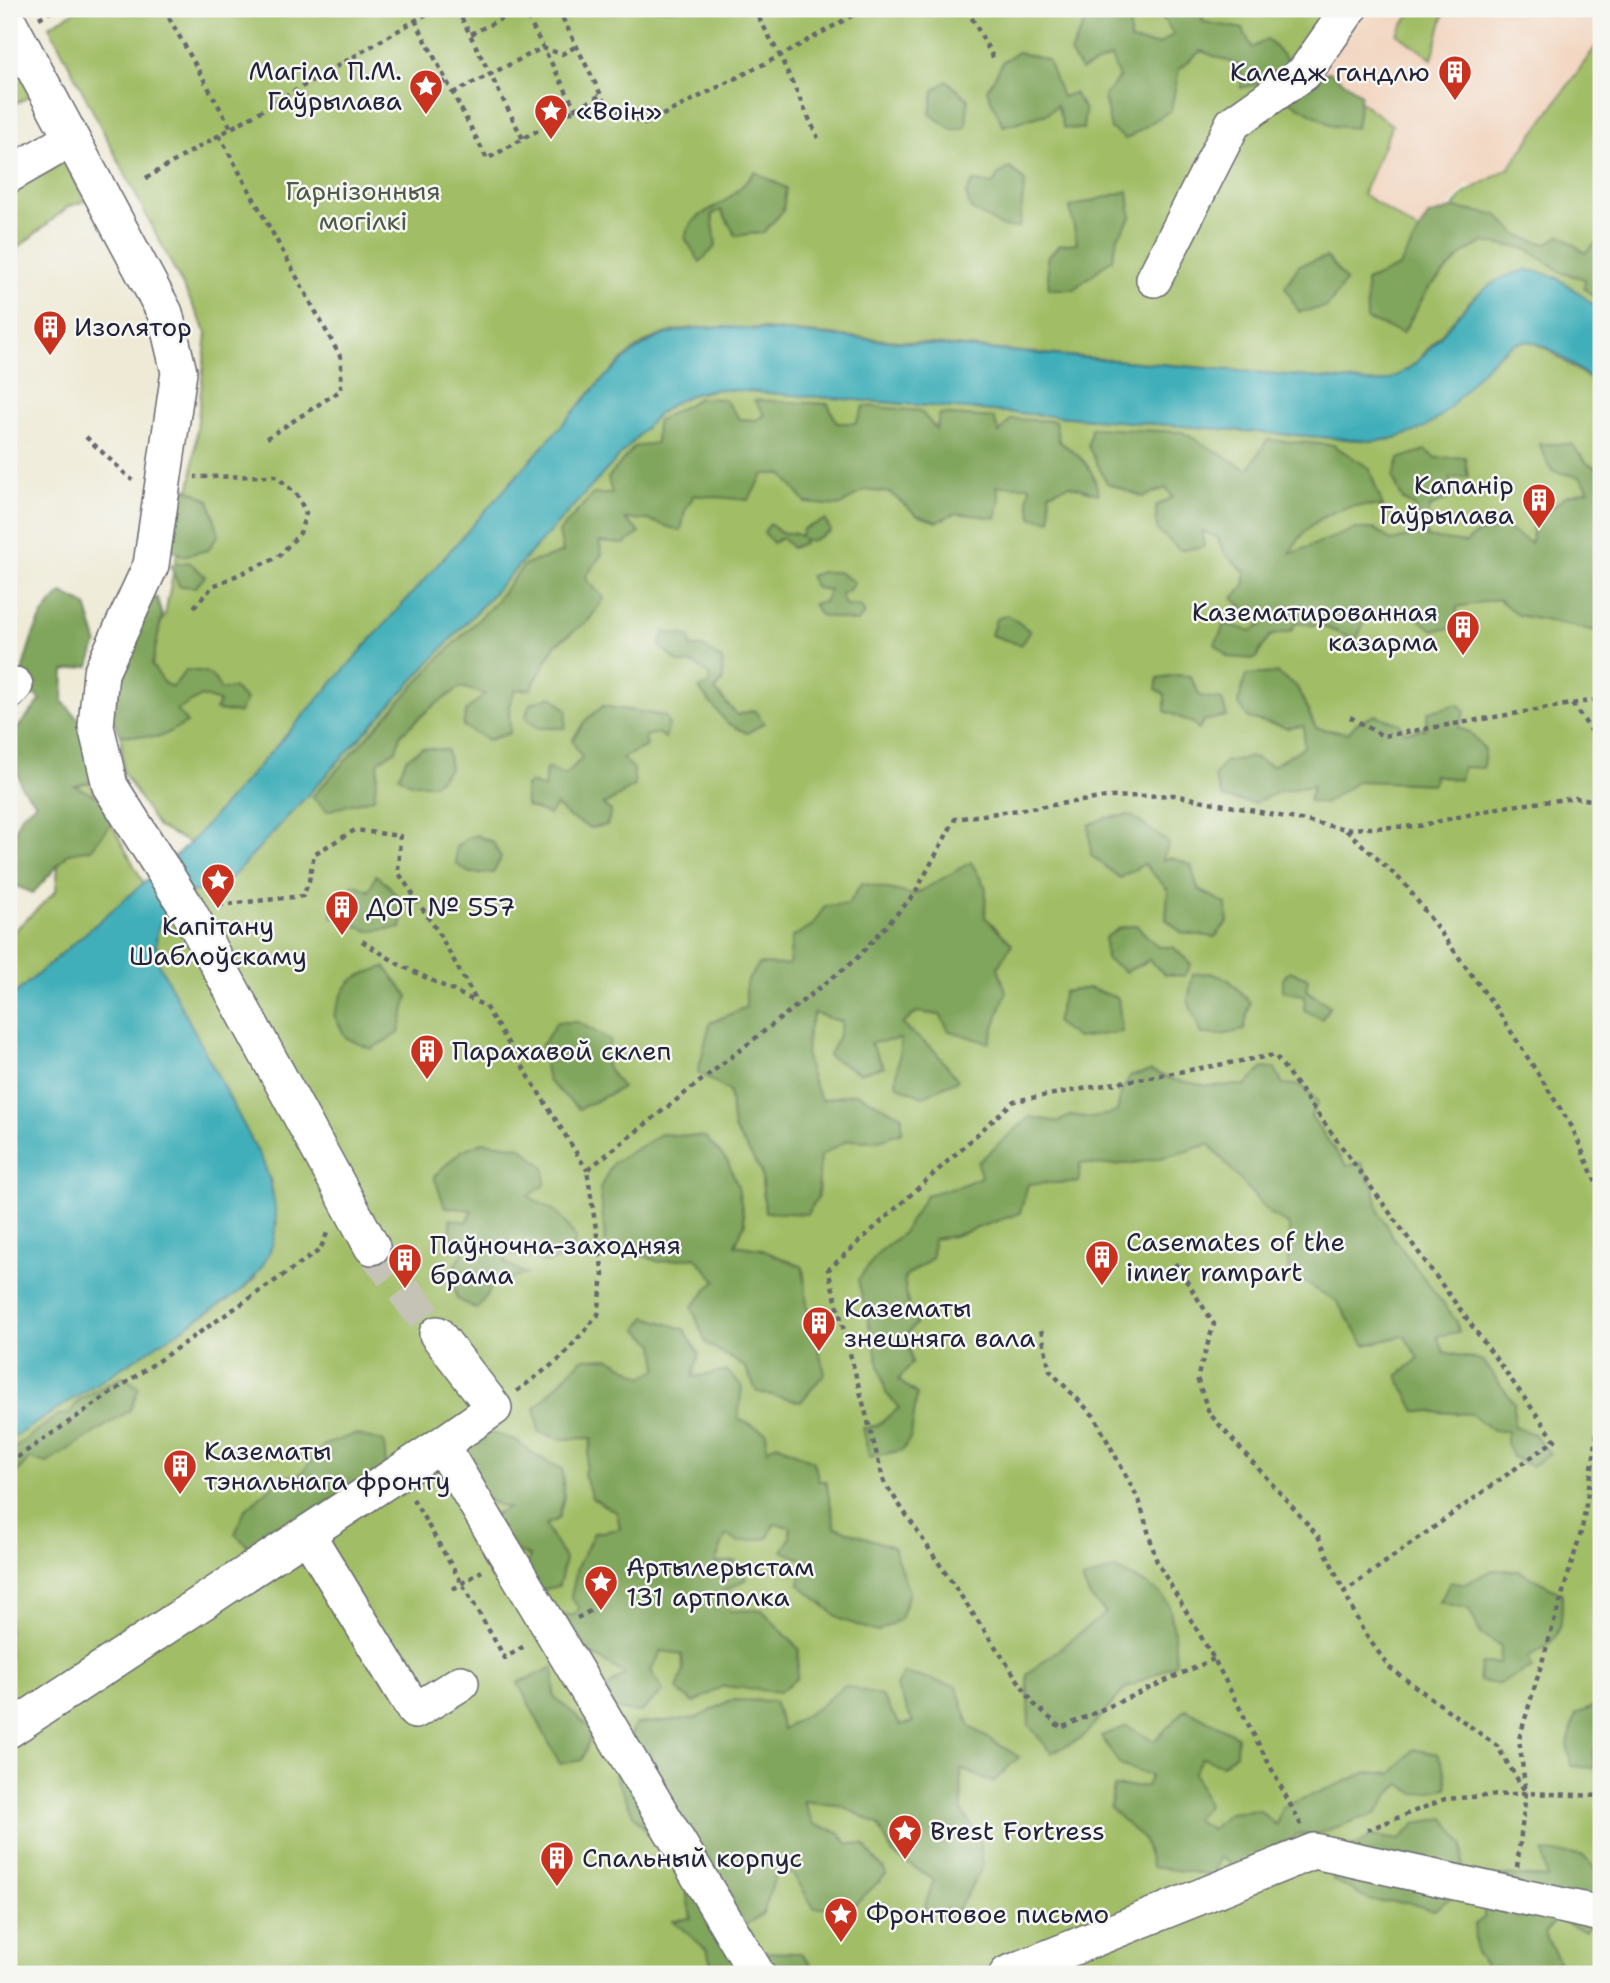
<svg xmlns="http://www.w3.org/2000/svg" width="1610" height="1983" viewBox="0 0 1610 1983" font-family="'Shantell Sans',sans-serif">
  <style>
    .built { fill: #f2d4be }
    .green { fill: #a1be66; stroke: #627050; stroke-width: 2 }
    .forest { fill: #80a55b; stroke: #51644b; stroke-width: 2 }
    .water { fill: #3fafb9; stroke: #30687a; stroke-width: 2 }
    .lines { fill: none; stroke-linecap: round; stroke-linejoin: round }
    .minor-tunnel { stroke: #c5c2b6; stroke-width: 35; stroke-dasharray: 35 18; stroke-linecap: butt }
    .minor-casing { stroke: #696871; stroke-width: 38 }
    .path { stroke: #696871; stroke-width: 4.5; stroke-dasharray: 5 5; stroke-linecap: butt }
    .minor { stroke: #fff; stroke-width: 35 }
    .labels { text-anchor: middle; stroke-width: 5; stroke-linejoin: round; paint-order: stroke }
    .poi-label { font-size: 26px; fill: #22223b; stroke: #f6f6f2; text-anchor: start }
    .park-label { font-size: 26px; fill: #4e594a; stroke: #f6f6f2 }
  </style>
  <rect width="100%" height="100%" fill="#f6f6f2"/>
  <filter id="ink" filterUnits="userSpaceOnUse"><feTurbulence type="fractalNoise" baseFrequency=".0143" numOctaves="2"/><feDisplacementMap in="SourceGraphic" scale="14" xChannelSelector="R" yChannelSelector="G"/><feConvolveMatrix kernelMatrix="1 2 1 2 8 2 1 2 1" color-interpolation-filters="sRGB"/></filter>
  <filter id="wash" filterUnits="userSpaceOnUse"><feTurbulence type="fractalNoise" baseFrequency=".00686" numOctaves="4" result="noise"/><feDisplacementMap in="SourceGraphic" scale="28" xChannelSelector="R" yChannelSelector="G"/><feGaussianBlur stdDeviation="1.57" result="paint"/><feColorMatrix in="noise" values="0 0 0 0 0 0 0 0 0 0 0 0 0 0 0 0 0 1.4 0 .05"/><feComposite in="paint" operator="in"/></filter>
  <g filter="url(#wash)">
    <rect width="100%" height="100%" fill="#eeead5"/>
    <path class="built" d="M1230,9H1601V268L1467,183L1385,287Z"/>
    <g class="green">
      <path d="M79,9H1332L1298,56L1392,125L1363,194L1430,239L1464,194L1509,168L1601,39V311L1557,277L1497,280L1472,299L1412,367L1389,380L1378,383L754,328C722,327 687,324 656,337C635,345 617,366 601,381L190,843L158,827L123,772L119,698L165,615L192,477L207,333L49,26Z"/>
      <path d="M1413,9H1445L1432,59L1397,34Z"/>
      <path d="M9,46L34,94L9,107Z"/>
      <path d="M66,161L85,201L68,207L9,255V194Z"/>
      <path d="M1529,341L1547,349L1601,387V1974H9V1440L238,1293L254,1280L277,1223L271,1182L263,1162L159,964C151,936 160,902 192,892C204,888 210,895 223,887L658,414L685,396L719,389L1370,441L1387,440L1406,435L1511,345Z"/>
      <path d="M68,743L144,884L9,999V936L56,891Z"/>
    </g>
    <g class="forest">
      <path d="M1102,9L1107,21L1130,16V41L1158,45L1174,34L1160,15L1159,9H1201L1203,22L1243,29L1252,48L1267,39L1303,76L1330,72L1361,94L1356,128L1333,126L1289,101L1268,81L1241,88V66L1201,51L1179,69L1171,110L1126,139L1111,129L1104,96L1119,78L1111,57L1081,70L1070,53L1091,10Z"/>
      <path d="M1017,52L1048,60L1062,97L1074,93L1085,110L1083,129L1064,128L1057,105L1047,114L1003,126L987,90L1003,62Z"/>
      <path d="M947,81L968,99L966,127L953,130L930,114L934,90Z"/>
      <path d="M1010,168L1025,181L1019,228L1003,227L971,209L966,194L973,182L993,184L999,174Z"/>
      <path d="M755,172L786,188L783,211L764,232L736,236L721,210L712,214L716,246L700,262L685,238C690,215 709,212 726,200C736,193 746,182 755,172Z"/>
      <path d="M1128,191L1131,217L1118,237L1112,259L1074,289H1049L1047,258L1060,245L1077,243L1070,207Z"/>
      <path d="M1454,208L1497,215L1519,236L1546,244L1561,235L1585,253L1598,241L1601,243V303L1584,288L1585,279L1563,273L1527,249L1484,242L1464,253L1428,289L1403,333L1367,320L1366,281L1399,267L1428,216Z"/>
      <path d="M1327,257L1346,281L1327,307L1299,312L1285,287L1299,265Z"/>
      <path d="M699,398L724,399L740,419L756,420L765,415L754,400L828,404L837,423H856L864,406L920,411L936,429L940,414L994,418L999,433L1011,419L1055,421L1059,441C1081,457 1094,466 1098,494L1069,485L1049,493L1051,520L1032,518L1028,498L1030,486H997L1000,500L996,518L955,513L937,522L917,515L890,493L865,490L839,506L806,503L782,474H764L748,500L694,495L685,511L681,531L648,520L625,519L640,533L624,544L599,542L602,554L585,578L604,598L589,620L555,645L531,689L515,690L509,706L510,733L488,740L463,726L466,711L485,694L461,687L433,706L401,734L396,750L379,761L374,798L327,811L312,797L437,661L492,606L524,565L563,552L559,532L593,494H612L608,478L634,447L656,443L657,421Z"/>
      <path d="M1091,428L1182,432L1248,470L1267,440L1333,445L1369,468L1383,507C1343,500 1307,519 1290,554L1355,529H1375L1391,541L1412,536L1415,507L1403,500L1393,478L1399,459L1425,450L1436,458L1465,457L1468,477L1450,478L1452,497L1430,507L1426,537L1465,543L1478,533L1504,527L1531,543L1533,524L1566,496L1589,490L1580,477L1552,471L1539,444H1571L1588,464L1601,470V630L1596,631L1518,615L1498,599L1457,607L1456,628L1433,630L1412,614L1365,620L1356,640L1322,626L1296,623L1291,631L1270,636L1255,659L1228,657L1215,644L1225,624L1251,631L1262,625L1233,598L1245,585V572L1226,555L1217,537L1202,531L1204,547L1180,550L1157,530L1156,506L1173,497L1166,488L1143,497L1107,483L1088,446Z"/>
      <path d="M186,488L209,500L219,534L208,550L183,556L168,548L171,520Z"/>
      <path d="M825,520L831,531L811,541L803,539L804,543L792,548L782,538L773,543L764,532L770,524L781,533H793L801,536L803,529Z"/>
      <path d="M189,562L205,576L196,587L179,586L170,565Z"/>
      <path d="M822,572H838L854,582L849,590L841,594L845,606L860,605L865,614L857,622L820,615L813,604L824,602L830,590L816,588L809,576Z"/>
      <path d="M62,593L86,605L97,642L89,666L64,671L63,702L83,724L93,781L75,786L100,798L113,822L91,849L69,853L33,893L9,883L13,835L21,815L36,803L21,786L9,738L41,700L20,681C28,647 35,616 62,593Z"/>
      <path d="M147,597L157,598L162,616L152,665L165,684L173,687L186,670C206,671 212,671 221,690L233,688L246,700L239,713L215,710L219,702L202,696L177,710L187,723L160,737L121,735L108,712L111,672Z"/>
      <path d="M1008,615L1030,631L1021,645L991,635L996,619Z"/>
      <path d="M664,632L690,636L691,647H703L722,660L723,681L715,690L737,715L754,710L764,723L747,733L727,723L699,689L708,685L710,675L694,664L679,663L660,646Z"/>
      <path d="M1277,673L1297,687L1316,728L1348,733L1357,723L1375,715L1400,724L1404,732L1425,729L1428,712L1458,704L1465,711L1458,728L1470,732L1485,750L1483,768L1463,767L1460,780L1434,775L1433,784L1358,781L1324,804L1309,801L1313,786L1281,791L1254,803L1223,798L1214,777L1224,762L1253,757L1272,766L1304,747V726L1287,728L1248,718L1238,703L1246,675Z"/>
      <path d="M1177,675L1190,676L1200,696L1222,700L1227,716L1203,721L1199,730L1193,723L1165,711V695L1156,689L1158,678Z"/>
      <path d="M552,696L567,710L565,728H538L525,718L530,704Z"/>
      <path d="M603,706L665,716L669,725L665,738L657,733L645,736L647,746L622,758L633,768L635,786C622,791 617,800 603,805L611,811L607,825L590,828L569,817L556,805L549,815L526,806L525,786L531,783L544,788L546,768L566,775L582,758L572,740L586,720Z"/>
      <path d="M422,748L447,750L450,768L434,784H412L399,776L406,759Z"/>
      <path d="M1130,815L1169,843L1162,860L1172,858L1191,865L1198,889L1226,904L1228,922L1215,937L1182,933L1166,919L1168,890L1144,864L1120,878L1091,855L1089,825L1105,818Z"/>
      <path d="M476,835L493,842L501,858L493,873H470L456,864V847L466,839Z"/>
      <path d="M971,862L986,888L985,917L1012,944L998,967L1006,992L989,1043L949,1031L940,1015L917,1012L902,1025L934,1050L958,1080L922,1097L896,1085L901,1039L870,1043L884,1067L859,1073L828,1056L838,1038L842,1022L814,1013C801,1049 805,1066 821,1100L856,1093L902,1116V1132L876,1141L848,1140L820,1156L818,1197L807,1214L765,1212L761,1171L734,1129L729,1091L698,1072L710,1023L746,1007V983L759,964L789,965L792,937L812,926L825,906L848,904L862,883L914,895Z"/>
      <path d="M376,875L389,886L405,907L401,928L369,931L332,917V903L354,884L369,891Z"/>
      <path d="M1136,925L1158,947H1173L1191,964L1185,976L1164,974L1149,960L1126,972L1106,959L1105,938L1119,928Z"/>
      <path d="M385,967L408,996L399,1033L371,1049L346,1038L334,1015C347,979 349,978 385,967Z"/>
      <path d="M1289,971L1308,978L1306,990L1330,1006L1322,1019L1304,1010L1305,996L1283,991V979Z"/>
      <path d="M1210,973L1228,979L1250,1002L1244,1030L1222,1035L1202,1034L1188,1001L1193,974Z"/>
      <path d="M1089,988L1118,998L1122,1032L1077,1038L1056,1023L1064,992Z"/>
      <path d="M557,1022H578L610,1040L605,1064L622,1088L579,1109L548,1081L541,1047Z"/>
      <path d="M1263,1068L1275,1069L1283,1084L1302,1086L1318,1102L1311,1116L1346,1166L1361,1163L1374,1187L1379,1213L1392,1236L1457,1322L1459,1332L1437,1336L1444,1352L1483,1361L1514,1403V1427L1534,1434L1550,1454L1531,1466L1512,1457L1506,1442L1507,1431H1493L1471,1414L1416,1411L1397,1376L1419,1358L1404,1336L1365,1345L1337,1302L1288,1272L1289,1225L1270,1214L1209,1144C1167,1158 1125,1169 1080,1163L1079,1182L1028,1184L1020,1213L954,1236L933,1239L932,1258L904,1278L909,1310L921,1318L907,1334L912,1363L898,1380L917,1394L911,1436L903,1450L869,1457L863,1428L876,1426L899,1408L886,1393L858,1280L879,1252L902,1234L926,1195L962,1185L981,1177L978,1162L1030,1117L1058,1122L1072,1115L1092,1118L1117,1112L1121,1092L1130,1076L1151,1071L1174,1080L1208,1086L1246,1085Z"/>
      <path d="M661,1134L705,1137L728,1162L738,1187L745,1224L735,1245L760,1249L803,1267L808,1313L825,1373L801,1402L757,1392L745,1367L706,1343L692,1307L716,1280L695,1257L659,1262L632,1251L607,1258L600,1188L613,1163Z"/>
      <path d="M482,1142L521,1147L545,1168V1185L528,1196L558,1213L576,1239L570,1256L547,1263L506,1253L505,1263L526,1274L494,1284L477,1309L457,1299L451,1271L468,1246L452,1245L450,1219L467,1222L472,1210L445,1207L434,1176L461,1151Z"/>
      <path d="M646,1317L684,1329L699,1354L693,1377L727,1371L742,1386L738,1419L766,1432L767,1450L777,1444L814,1462L819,1481H826L835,1527L893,1547L909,1592L900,1619L877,1632L840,1619L799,1584L804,1560L782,1551L790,1538V1527L774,1524L768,1538L738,1542L726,1535L715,1563L735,1561L746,1579L722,1592L730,1611L762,1610L799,1649L797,1678L779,1692L723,1686L694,1703L677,1690L683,1672L682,1654L662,1651L651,1670L663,1691L641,1712L613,1710L607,1688L625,1674L567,1639L558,1615H574L579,1608L571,1597L577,1567L594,1533L620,1529L617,1513L592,1498L584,1474L592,1438L560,1439L539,1432L535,1408L582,1359L609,1358L643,1377L658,1369L655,1344L637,1329Z"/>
      <path d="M123,1376L139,1388L130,1410L47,1463L30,1459L9,1480V1452L58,1415L69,1414L79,1400Z"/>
      <path d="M487,1432L515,1440L538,1457L562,1469L564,1497L558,1519L545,1525L565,1559L559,1586L538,1591L526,1568L530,1556L515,1552L493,1515L508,1508L485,1500L461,1463L466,1438Z"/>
      <path d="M355,1434L384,1442L386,1467L251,1549L235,1534L245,1510L280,1479L302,1473L324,1445Z"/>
      <path d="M1115,1569C1129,1576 1160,1588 1167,1602C1174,1615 1175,1649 1176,1664L1126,1688L1082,1738L1051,1753L1029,1725L1027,1674L1106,1613L1090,1597L1082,1580Z"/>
      <path d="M1493,1570L1519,1571L1562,1593C1562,1627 1562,1643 1528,1656L1532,1668L1497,1684L1479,1681L1481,1663H1500L1501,1646L1481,1634L1469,1609L1440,1602L1450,1582L1465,1584Z"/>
      <path d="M1601,1588V1622L1594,1619V1592Z"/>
      <path d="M554,1667V1697L593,1730L582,1760L560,1764L518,1683Z"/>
      <path d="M903,1673L956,1686L970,1727L1019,1757L993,1782L961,1769L962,1811L978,1835L983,1866L952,1920L924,1908L934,1880L893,1854L878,1824L842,1806L803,1801L813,1824L839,1832L847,1843L864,1845L887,1874L851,1908H814L793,1874L777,1870L763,1914L743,1926L761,1952L801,1953L810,1963L808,1974H695L713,1970L707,1950L673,1921L691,1918L686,1891L714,1877L673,1864L634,1816L615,1776L635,1724L697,1718L731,1700L774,1701L783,1729L819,1707L844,1685L881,1696L900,1725L913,1722L896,1686Z"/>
      <path d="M1601,1704V1746L1594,1749L1593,1768L1571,1766L1568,1744L1576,1714Z"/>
      <path d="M1186,1709L1237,1736L1236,1753L1222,1765L1202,1758L1194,1772L1207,1806L1195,1819L1211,1830L1229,1813L1259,1810L1276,1825L1282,1807L1368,1772L1392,1774L1413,1749L1438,1754L1445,1771L1447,1788L1415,1794L1401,1784L1389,1794L1377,1813L1314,1835L1296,1834L1287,1851L1243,1871L1219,1857L1214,1875L1152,1867L1144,1840L1110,1808L1114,1787L1146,1786L1151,1776L1120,1765L1101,1736L1127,1726L1154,1741Z"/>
      <path d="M1445,1818L1463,1845L1462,1889L1433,1911L1408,1902L1372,1901L1333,1880L1334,1856L1373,1836L1400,1840L1416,1823Z"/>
      <path d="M1543,1852L1582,1855L1601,1875V1915L1585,1931L1557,1920L1544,1933L1560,1963L1552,1974H1492L1476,1953L1474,1924L1484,1918V1888L1502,1875L1547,1878Z"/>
    </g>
    <path class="water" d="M1527,270C1558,273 1578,292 1601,311V387C1584,374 1549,343 1528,341C1498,338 1461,402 1436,420C1416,434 1394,440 1370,441L719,389C695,391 677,399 658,414L223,887C210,895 204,888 192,892C160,902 151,936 159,964L263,1162C283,1215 283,1255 238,1293L9,1440V999L190,843L601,381C644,339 665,327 726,327L1378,383C1441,368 1456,282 1527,270Z"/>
  </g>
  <g filter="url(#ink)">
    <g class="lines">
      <path class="minor-tunnel" d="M372,1247L437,1334"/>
      <g class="minor-casing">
        <g id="minor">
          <path d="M9,22L165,313L179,372L151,565L101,673L96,726L110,786L187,908L372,1247"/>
          <path d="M9,175L71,139"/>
          <path d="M1154,279L1233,123L1304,73L1349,9"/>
          <path d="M9,692L15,685"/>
          <path d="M441,1445L757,1974"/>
          <path d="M307,1534L415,1711L461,1683"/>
          <path d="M9,1730L441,1445L494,1408L437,1334"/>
          <path d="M1007,1974L1314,1851L1601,1914"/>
        </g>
      </g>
      <g class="path">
        <path d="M164,9L231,128"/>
        <path d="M457,9L523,139"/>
        <path d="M523,9L576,110"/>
        <path d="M558,9L606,105L645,124L780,56L864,9"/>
        <path d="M754,9L780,56L818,138"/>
        <path d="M967,9L995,61"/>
        <path d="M39,18L55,9"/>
        <path d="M415,20L487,159L601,95"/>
        <path d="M471,34L521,9"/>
        <path d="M453,93L542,48L562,54L577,46"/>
        <path d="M419,106L415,99L446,81"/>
        <path d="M219,135L341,358V390L267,438"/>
        <path d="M146,178L435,9"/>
        <path d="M86,437L132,480"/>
        <path d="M194,607L213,586L278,557L300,533L306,513L297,495L276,476L195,477"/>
        <path d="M1572,704L1601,744"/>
        <path d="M1350,717L1383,736L1601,699"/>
        <path d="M1346,830L1405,884L1496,1008L1572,1127L1599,1190L1601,1201"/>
        <path d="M219,905L303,896L309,881L314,854L355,830L400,836L398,872L438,932L477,1002"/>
        <path d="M362,941L400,965L485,1006L587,1170"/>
        <path d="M1175,1263L1214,1324L1197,1378L1209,1413L1318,1536L1363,1631L1390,1668L1497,1746L1526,1793"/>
        <path d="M1041,1330L1050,1371L1094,1416L1139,1500L1157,1562L1214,1659L1301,1825"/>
        <path d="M517,1391L561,1358L598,1315L603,1275L587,1170L855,960L914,895L955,819L1108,797L1174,795L1346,829L1418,826L1503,807L1575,798L1601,801"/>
        <path d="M9,1463L320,1250L328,1231"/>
        <path d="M413,1499L505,1658L526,1645"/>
        <path d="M453,1589L482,1571"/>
        <path d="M577,1618L592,1610"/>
        <path d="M1214,1659L1061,1728L1034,1704L884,1482L828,1270L1014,1101L1275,1055L1555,1440L1344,1592"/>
        <path d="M1367,1830L1445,1799L1526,1793L1601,1796"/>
        <path d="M1517,1867L1526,1793L1519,1739L1582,1529L1596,1443L1601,1376"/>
      </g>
      <use href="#minor" class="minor"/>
    </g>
  </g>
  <defs>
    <g id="building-pin" transform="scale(1.75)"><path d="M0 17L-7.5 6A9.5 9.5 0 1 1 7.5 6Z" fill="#c8321e" stroke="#f6f6f2"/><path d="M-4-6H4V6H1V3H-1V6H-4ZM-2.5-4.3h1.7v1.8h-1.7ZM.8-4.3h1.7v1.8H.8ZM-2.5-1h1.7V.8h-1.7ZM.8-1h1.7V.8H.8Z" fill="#fff"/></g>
    <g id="sight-pin" transform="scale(1.75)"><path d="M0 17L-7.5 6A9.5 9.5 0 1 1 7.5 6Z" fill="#c8321e" stroke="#f6f6f2"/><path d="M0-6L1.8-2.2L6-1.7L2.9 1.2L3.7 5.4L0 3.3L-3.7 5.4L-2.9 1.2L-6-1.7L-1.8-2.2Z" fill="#fff"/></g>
  </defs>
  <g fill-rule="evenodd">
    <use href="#building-pin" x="1455" y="72"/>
    <use href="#sight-pin" x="426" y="86"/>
    <use href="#sight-pin" x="551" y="111"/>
    <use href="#building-pin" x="50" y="327"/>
    <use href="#building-pin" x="1539" y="500"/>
    <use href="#building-pin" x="1463" y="627"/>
    <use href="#sight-pin" x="218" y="880"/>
    <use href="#building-pin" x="342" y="907"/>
    <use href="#building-pin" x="427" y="1051"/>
    <use href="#building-pin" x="1102" y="1257"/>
    <use href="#building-pin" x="405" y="1260"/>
    <use href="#building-pin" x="819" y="1323"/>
    <use href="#building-pin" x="180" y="1466"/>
    <use href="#sight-pin" x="601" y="1582"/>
    <use href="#sight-pin" x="905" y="1831"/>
    <use href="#building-pin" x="557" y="1858"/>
    <use href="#sight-pin" x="841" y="1914"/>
  </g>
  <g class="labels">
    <g class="poi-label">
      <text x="402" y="80" text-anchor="end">Магіла П.М.<tspan x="402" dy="30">Гаўрылава</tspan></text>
      <text x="1430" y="81" text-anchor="end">Каледж гандлю</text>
      <text x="576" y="120">«Воін»</text>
      <text x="74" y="336">Изолятор</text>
      <text x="1514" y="494" text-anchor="end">Капанір<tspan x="1514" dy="30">Гаўрылава</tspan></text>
      <text x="1438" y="621" text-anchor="end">Казематированная<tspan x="1438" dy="30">казарма</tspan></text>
      <text x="366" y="916">ДОТ № 557</text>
      <text x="218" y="935" text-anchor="middle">Капітану<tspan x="218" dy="30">Шаблоўскаму</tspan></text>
      <text x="452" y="1060">Парахавой склеп</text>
      <text x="1126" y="1251">Casemates of the<tspan x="1126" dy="30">inner rampart</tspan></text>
      <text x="430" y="1254">Паўночна-заходняя<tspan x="430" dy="30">брама</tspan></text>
      <text x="844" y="1317">Казематы<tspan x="844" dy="30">знешняга вала</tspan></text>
      <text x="204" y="1460">Казематы<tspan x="204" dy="30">тэнальнага фронту</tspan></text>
      <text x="626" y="1576">Артылерыстам<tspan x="626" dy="30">131 артполка</tspan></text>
      <text x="930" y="1840">Brest Fortress</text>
      <text x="582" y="1867">Спальный корпус</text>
      <text x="866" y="1923">Фронтовое письмо</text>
    </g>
    <g class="park-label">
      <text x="363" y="200">Гарнізонныя<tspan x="363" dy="30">могілкі</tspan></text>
    </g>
  </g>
  <rect width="1610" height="1983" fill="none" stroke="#f6f6f2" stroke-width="35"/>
</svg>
